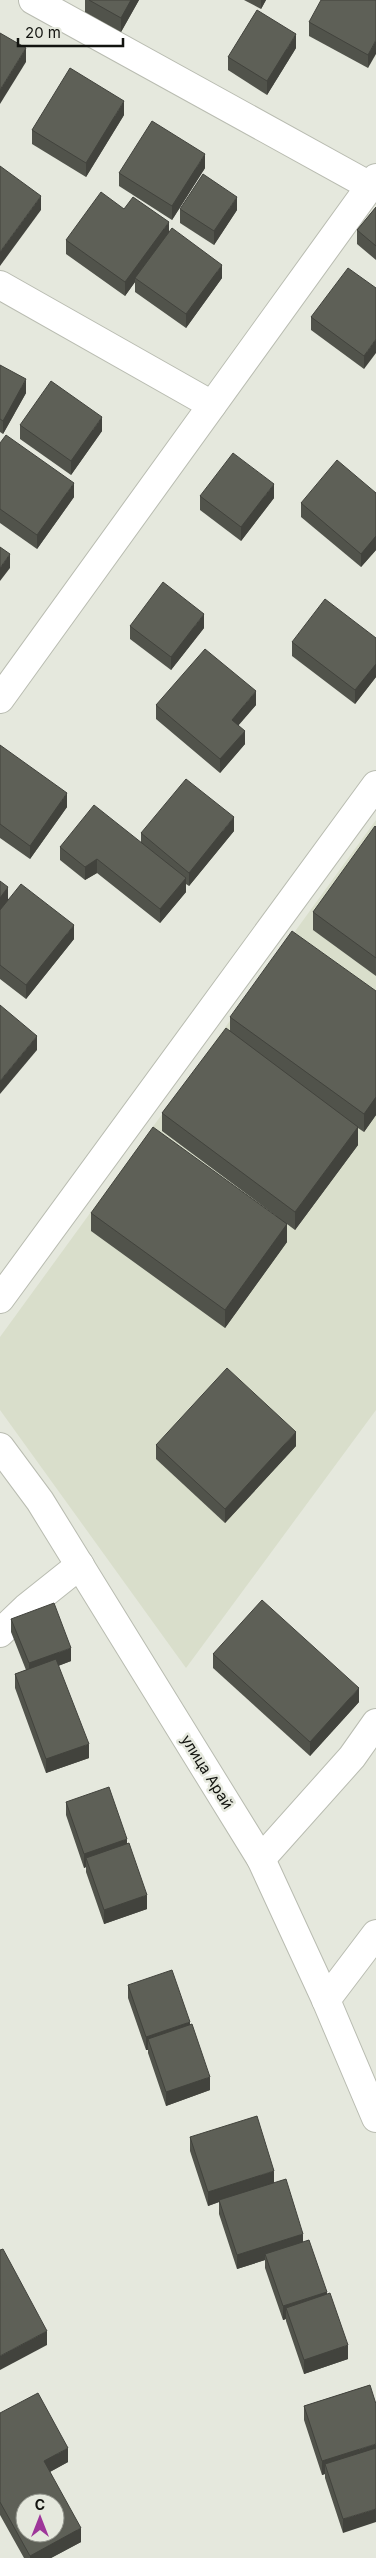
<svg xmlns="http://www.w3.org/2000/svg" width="376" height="2558" viewBox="0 0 376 2558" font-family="Inter,sans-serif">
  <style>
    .built { fill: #d9decb }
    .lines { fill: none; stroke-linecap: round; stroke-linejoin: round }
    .street-casing { stroke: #b9bcb1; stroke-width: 30 }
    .street { stroke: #fff; stroke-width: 28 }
    .wall { fill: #51534b }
    .shaded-wall { fill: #42433d }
    .building { fill: #5e6057; stroke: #42433d; fill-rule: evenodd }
    .labels { text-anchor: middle; stroke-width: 5; stroke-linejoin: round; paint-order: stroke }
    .street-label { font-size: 15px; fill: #131410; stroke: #e5e8dd }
  </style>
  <rect width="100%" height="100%" fill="#e5e8dd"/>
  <path class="built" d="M376,820V1410L186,1668L0,1410V1337Z"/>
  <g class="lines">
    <g class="street-casing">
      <g id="street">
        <path d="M33,0L370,186"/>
        <path d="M0,285L212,405"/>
        <path d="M0,699L376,178"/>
        <path d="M0,1299L376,785"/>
        <path d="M0,1447L40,1501L261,1859L326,2000L376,2118"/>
        <path d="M0,1633L26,1608L80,1565"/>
        <path d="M261,1859L352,1757L376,1723"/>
        <path d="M326,2000L376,1934"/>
      </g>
    </g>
    <use href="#street" class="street"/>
  </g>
  <g class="wall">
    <path d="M85,0H139L121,32L85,12Z"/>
    <path d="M244,0H266L261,9Z"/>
    <path d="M376,0L368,68L309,36V22Z"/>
    <path d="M296,48L267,95L228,70V57Z"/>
    <path d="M124,115L86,177L32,144V130Z"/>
    <path d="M205,168L172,220L119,186V173Z"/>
    <path d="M376,207V260L357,244V230Z"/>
    <path d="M124,209L169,232L222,278L186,328L135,292V282L125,296L66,254V240Z"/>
    <path d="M180,209L237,210L214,245L180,223Z"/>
    <path d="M376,288L364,369L311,330V317Z"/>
    <path d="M0,365L26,393L3,434L0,432Z"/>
    <path d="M20,425L102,431L71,475L20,439Z"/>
    <path d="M0,443L74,497L37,549L0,523Z"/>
    <path d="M376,493V550L361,567L301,517V503Z"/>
    <path d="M200,496L274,498L241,541L200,510Z"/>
    <path d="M130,626L204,628L171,670L130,639Z"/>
    <path d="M376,638V677L355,704L292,656V642Z"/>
    <path d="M156,705H256L238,725L245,744L220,773L156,719Z"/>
    <path d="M0,745L67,807L30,859L0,838Z"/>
    <path d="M376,827V976L313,930V912Z"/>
    <path d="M234,831L189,886L186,884V892L160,923L97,873L85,880L60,860V847L141,842V833Z"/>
    <path d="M0,881L8,900L74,939L26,999L0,979Z"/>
    <path d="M376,991V1115L364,1132L358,1128V1145L295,1230L287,1224V1242L225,1328L91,1231V1213L276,1216L162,1131V1113L230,1030V1017Z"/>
    <path d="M156,1445L296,1446L225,1523L156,1459Z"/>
    <path d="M11,1619L71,1661L58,1666L89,1758L46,1773L15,1688V1674L26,1670L11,1632Z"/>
    <path d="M213,1654L359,1702L310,1756L213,1668Z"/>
    <path d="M66,1802L127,1843L147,1909L104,1924L86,1872V1867L84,1868L66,1815Z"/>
    <path d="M128,1985L190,2025L210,2090L166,2106L148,2053V2050H146L128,1998Z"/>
    <path d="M190,2137L274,2183L303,2242L327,2294L348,2359L304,2374L286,2321V2319L283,2320L265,2268V2260L237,2269L219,2214V2202L208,2206L190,2151Z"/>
    <path d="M370,2385L343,2533L325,2478V2474L322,2475L304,2420V2406Z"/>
    <path d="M0,2413L68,2462L50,2472L81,2542L51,2558H24L0,2515Z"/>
  </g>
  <g class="shaded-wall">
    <path d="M131,0H139L121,32V18Z"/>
    <path d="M261,0H266L261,9Z"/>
    <path d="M296,34V48L267,95V81Z"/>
    <path d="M376,40V54L368,68V55Z"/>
    <path d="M26,48V62L0,104V90Z"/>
    <path d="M124,101V115L86,177V163Z"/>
    <path d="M205,154V168L172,220V206Z"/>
    <path d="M41,196V210L0,266V252Z"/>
    <path d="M237,197V210L214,245V231Z"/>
    <path d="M169,222V236L135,278V282L125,296V282Z"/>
    <path d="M222,265V278L186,328V314Z"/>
    <path d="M376,339V353L364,369V356Z"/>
    <path d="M26,379V393L3,434V421Z"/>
    <path d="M102,417V431L71,475V461Z"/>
    <path d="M74,483V497L37,549V535Z"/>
    <path d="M274,484V498L241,541V527Z"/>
    <path d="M376,536V550L361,567V554Z"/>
    <path d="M10,554V568L0,581V568Z"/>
    <path d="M204,614V628L171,670V657Z"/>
    <path d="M376,664V677L355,704V690Z"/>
    <path d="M256,691V705L232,733V720Z"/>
    <path d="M245,731V744L220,773V759Z"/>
    <path d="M67,793V807L30,859V846Z"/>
    <path d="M234,817V831L189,886V873Z"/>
    <path d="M97,859V873L85,880V867Z"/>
    <path d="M186,878V892L160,923V909Z"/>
    <path d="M8,887V900L0,912V898Z"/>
    <path d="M74,925V939L26,999V985Z"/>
    <path d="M37,1036V1050L0,1094V1081Z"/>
    <path d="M376,1097V1115L364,1132V1114Z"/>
    <path d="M358,1127V1145L295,1230V1212Z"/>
    <path d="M287,1224V1242L225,1328V1310Z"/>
    <path d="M296,1432V1446L225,1523V1509Z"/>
    <path d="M71,1648V1661L29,1677V1663Z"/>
    <path d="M359,1688V1702L310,1756V1742Z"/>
    <path d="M89,1744V1758L46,1773V1759Z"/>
    <path d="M127,1839V1853L86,1858V1867L84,1868V1854Z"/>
    <path d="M147,1895V1909L104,1924V1910Z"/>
    <path d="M190,2022V2036L148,2039V2050H146V2037Z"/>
    <path d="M210,2077V2090L166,2106V2092Z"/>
    <path d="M274,2171V2185L219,2200V2202L208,2206V2192Z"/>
    <path d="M303,2234V2248L265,2254V2260L237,2269V2255Z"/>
    <path d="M327,2292V2305L286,2308V2319L283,2320V2306Z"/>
    <path d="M47,2331V2345L0,2370V2356Z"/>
    <path d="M348,2345V2359L304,2374V2360Z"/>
    <path d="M376,2444V2458L325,2464V2474L322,2475V2461Z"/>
    <path d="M68,2448V2462L44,2475V2461Z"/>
    <path d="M376,2509V2522L343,2533V2519Z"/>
    <path d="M81,2528V2542L51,2558H30V2556Z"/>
  </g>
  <g class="building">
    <path d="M89,0H131L121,18Z"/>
    <path d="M321,0H376V40L368,55L309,22Z"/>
    <path d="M257,10L296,34L267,81L228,57Z"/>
    <path d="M0,33L26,48L0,90Z"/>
    <path d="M70,68L124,101L86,163L32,130Z"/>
    <path d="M152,121L205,154L172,206L119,173Z"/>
    <path d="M0,166L41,196L0,252Z"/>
    <path d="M203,174L237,197L214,231L180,209Z"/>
    <path d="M101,192L124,209L133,197L169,222L125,282L66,240Z"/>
    <path d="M376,207V246L357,230Z"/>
    <path d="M172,228L222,265L186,314L135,278Z"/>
    <path d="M348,268L376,288V339L364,356L311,317Z"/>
    <path d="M0,365L26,379L3,421L0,419Z"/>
    <path d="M51,381L102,417L71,461L20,425Z"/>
    <path d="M6,435L74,483L37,535L0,509V443Z"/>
    <path d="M233,453L274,484L241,527L200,496Z"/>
    <path d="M337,460L376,493V536L361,554L301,503Z"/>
    <path d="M0,547L10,554L0,568Z"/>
    <path d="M163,582L204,614L171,657L130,626Z"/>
    <path d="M325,599L376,638V664L355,690L292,642Z"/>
    <path d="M205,649L256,691L232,720L245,731L220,759L156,705Z"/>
    <path d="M0,745L67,793L30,846L0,824Z"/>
    <path d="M186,779L234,817L189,873L141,833Z"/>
    <path d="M94,805L186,878L160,909L97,859L85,867L60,847Z"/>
    <path d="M375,826L376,827V958L313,912Z"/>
    <path d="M0,881L8,887L0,898Z"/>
    <path d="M21,884L74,925L26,985L0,965V910Z"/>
    <path d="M292,931L376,991V1097L364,1114L230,1017Z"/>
    <path d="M0,1005L37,1036L0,1081Z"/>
    <path d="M226,1028L358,1127L295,1212L162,1113Z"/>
    <path d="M153,1127L287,1224L225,1310L91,1213Z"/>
    <path d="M227,1368L296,1432L225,1509L156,1445Z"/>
    <path d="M262,1600L359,1688L310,1742L213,1654Z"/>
    <path d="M54,1603L71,1648L29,1663L11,1619Z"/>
    <path d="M56,1659L89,1744L46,1759L15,1674Z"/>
    <path d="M109,1787L127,1839L84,1854L66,1802Z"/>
    <path d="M129,1843L147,1895L104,1910L86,1858Z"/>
    <path d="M172,1970L190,2022L146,2037L128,1985Z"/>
    <path d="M192,2024L210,2077L166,2092L148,2039Z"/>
    <path d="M257,2116L274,2171L208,2192L190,2137Z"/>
    <path d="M286,2179L303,2234L237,2255L219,2200Z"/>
    <path d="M309,2240L327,2292L283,2306L265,2254Z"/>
    <path d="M3,2249L47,2331L0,2356V2250Z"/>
    <path d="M330,2293L348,2345L304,2360L286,2308Z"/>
    <path d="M370,2385L376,2404V2444L322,2461L304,2406Z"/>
    <path d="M38,2393L68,2448L44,2461L81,2528L30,2556L0,2502V2413ZM25,2503H55V2533H25Z"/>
    <path d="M376,2448V2509L343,2519L325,2464Z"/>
  </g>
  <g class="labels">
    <g class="street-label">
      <text transform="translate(207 1772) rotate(58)" y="5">улица Арай</text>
    </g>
  </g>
  <g transform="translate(40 2518)"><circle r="24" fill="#e5e8dd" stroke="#91938b"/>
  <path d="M0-4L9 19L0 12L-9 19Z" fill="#9e369a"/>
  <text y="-8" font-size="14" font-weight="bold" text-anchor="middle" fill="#131410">С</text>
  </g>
  <path d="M18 38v8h105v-8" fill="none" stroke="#131410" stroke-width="2.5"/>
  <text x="25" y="38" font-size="15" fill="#131410" stroke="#e5e8dd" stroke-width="4" paint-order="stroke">20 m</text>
</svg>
